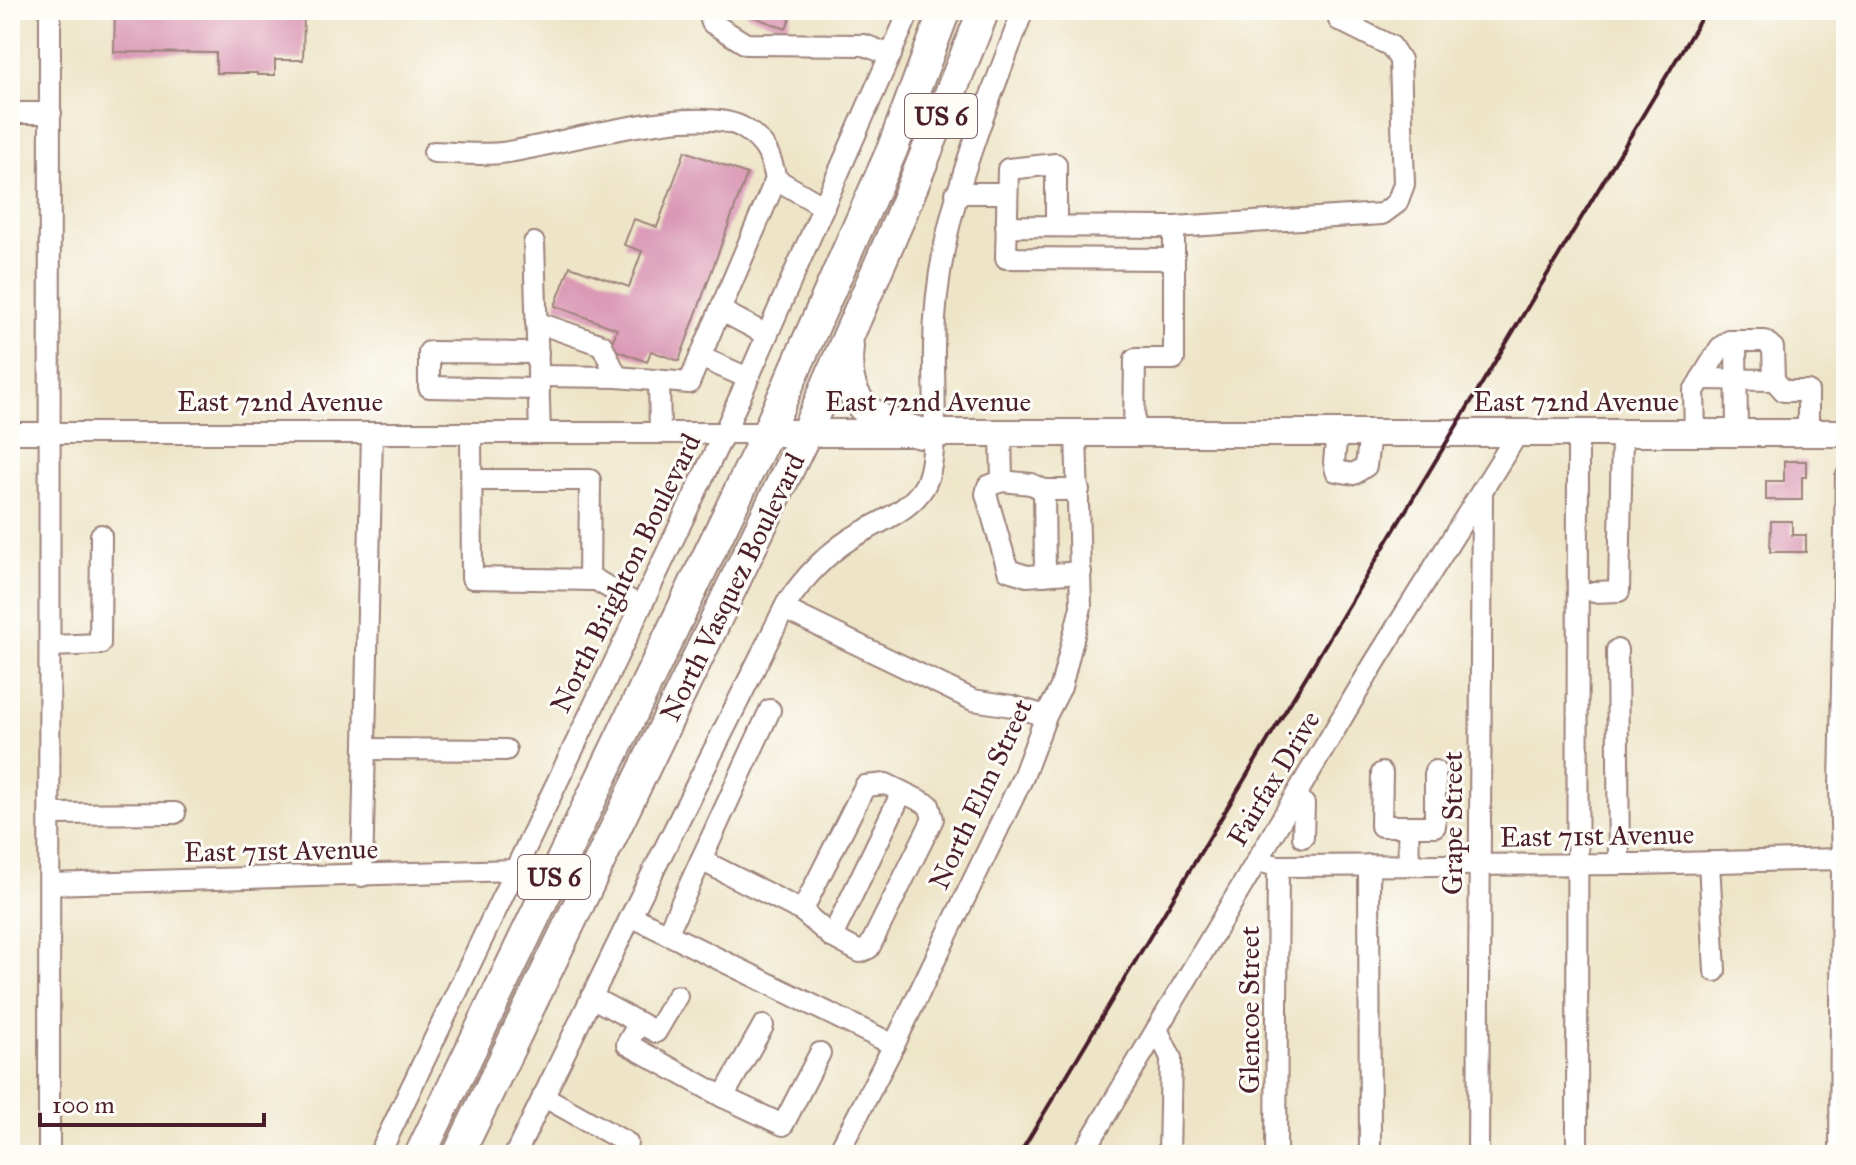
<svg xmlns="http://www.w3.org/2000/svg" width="1856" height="1165" viewBox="0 0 1856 1165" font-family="'IM FELL Great Primer',serif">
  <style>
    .building { fill: #da98b5 }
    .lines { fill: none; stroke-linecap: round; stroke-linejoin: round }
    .minor-casing { stroke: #9c827a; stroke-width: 24 }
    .major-casing { stroke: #9c827a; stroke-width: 30 }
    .highway-casing { stroke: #9c827a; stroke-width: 34 }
    .minor { stroke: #fff; stroke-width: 20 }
    .major { stroke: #fff; stroke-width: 26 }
    .highway { stroke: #fff; stroke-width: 30 }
    .rail { stroke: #4a1f2b; stroke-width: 4 }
    .labels { text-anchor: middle; stroke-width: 6; stroke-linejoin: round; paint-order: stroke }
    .shield { fill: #fdfcf7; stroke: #806168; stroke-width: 2 }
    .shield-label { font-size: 26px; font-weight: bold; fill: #4a1f2b }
    .street-label { font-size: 28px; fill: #4a1f2b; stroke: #fdfcf7 }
  </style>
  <rect width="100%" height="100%" fill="#fdfcf7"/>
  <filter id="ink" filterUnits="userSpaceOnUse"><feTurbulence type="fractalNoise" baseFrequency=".0125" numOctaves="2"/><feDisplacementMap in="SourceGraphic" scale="16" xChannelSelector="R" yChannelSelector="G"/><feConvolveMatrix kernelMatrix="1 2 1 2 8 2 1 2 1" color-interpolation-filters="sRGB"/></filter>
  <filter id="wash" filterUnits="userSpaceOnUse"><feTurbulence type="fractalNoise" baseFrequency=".006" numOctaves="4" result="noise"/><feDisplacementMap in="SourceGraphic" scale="32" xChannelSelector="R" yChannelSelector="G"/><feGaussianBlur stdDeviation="1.8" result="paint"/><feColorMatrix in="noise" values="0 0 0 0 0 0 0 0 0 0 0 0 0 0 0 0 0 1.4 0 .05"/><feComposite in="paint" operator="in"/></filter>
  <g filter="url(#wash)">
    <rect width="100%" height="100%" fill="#eee5c8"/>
    <g id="blocks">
      <g class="building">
        <path d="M115,10L304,11L303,60H275V75H257V73H216V53L114,52Z"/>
        <path d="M747,10H793L786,29L746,14Z"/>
        <path d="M685,151L747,174L679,361L651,351L647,362L610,348L617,329L555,306L570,266L629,287L642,251L624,245L634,219L657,227Z"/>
        <path d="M1784,461H1806V477H1802V500H1766V481H1784Z"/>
        <path d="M1771,521H1792V535H1806V552H1770Z"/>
      </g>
    </g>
  </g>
  <g filter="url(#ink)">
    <use href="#blocks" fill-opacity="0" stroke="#9c827a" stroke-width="2"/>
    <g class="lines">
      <g class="minor-casing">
        <g id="minor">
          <path d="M708,10L712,23L746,44L864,45L891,55"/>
          <path d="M10,113H51"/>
          <path d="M434,152C458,153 485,156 508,152C561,144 702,101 745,129C766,143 771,156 776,179L824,207"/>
          <path d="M956,193H1007"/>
          <path d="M1006,226L1174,227V259L1006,258L1008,169L1056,164V225"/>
          <path d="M1174,227L1382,214L1397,203L1404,184L1400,60L1391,46L1339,20L1337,10"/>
          <path d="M534,243L540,433"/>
          <path d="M720,310L767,335"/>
          <path d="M536,322L602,345L617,377L538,376"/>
          <path d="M1736,341L1737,433"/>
          <path d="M538,353L429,352V387L539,389"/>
          <path d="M700,357L748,378"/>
          <path d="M617,377L689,383L776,179"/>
          <path d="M1701,379L1774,380"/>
          <path d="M659,381L660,433"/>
          <path d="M10,433H767"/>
          <path d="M471,433L472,578L596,580L641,607"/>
          <path d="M1134,433L1135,359H1174V259"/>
          <path d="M1337,433L1334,462L1336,471L1354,474L1366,466L1370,433"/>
          <path d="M1695,433L1694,391L1720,348L1729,341H1765L1773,348L1774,380L1784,391H1808V433"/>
          <path d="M1001,434L1002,481L1031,484L1044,490H1079"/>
          <path d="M471,480H590L589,580"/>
          <path d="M1002,481L988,486L986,494L1008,570L1027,576L1081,572"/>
          <path d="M1044,490L1045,575"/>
          <path d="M1594,592L1619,591L1622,433"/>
          <path d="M784,609L973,700L1012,706L1046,716"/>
          <path d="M51,646L100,644L101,535"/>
          <path d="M1617,650L1619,864"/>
          <path d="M365,749L506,750"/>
          <path d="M1382,773L1381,826H1408"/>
          <path d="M886,784L929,805L933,819L869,948L860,952L832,937L802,911L865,786Z"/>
          <path d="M1290,805L1304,804L1303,837"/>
          <path d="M50,814L175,813"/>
          <path d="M701,860L802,911"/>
          <path d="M1257,861L1278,866L1636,864L1842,859"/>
          <path d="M1709,862L1715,971"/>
          <path d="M1369,865L1370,1155"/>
          <path d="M1409,865L1408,826H1435V771"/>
          <path d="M362,876L372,433"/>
          <path d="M50,884L514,870"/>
          <path d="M631,916L894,1045"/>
          <path d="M667,934L770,710"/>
          <path d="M832,937L902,792"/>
          <path d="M591,997L656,1032L677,996"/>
          <path d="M639,1023L627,1044L723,1097L763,1026"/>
          <path d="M1157,1029L1171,1058L1169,1155"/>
          <path d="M543,1096L627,1143"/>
          <path d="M723,1097L783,1125L820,1053"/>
          <path d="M49,1155L50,10"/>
          <path d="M379,1155L724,433L910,10"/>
          <path d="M515,1155L631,916L787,603C804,578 824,556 850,539C875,523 908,513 924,487C940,460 933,381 934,348C934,225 982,123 1023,10"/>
          <path d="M837,1155L894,1045L1023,777L1046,716L1061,687L1081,607L1076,433"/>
          <path d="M1082,1155L1375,662L1518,433"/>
          <path d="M1276,1155L1278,866"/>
          <path d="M1478,1155L1482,491"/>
          <path d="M1577,1155L1578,433"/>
          <path d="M1840,1155L1842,859L1840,787L1846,477"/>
        </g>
      </g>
      <g class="major-casing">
        <g id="major">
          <path d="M767,433H909"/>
          <path d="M933,433H1846"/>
        </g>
      </g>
      <g class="highway-casing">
        <g id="highway">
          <path d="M848,346C842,404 869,420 921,433"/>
          <path d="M420,1155L767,433L892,150L945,10"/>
          <path d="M458,1155L806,433L898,222L984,10"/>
        </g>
      </g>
      <use href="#minor" class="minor"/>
      <use href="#major" class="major"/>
      <use href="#highway" class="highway"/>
      <path class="rail" d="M1019,1155L1706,10"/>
    </g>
  </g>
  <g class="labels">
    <g class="shield">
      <rect x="905" y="94" width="72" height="44" rx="6"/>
      <rect x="518" y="855" width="72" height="44" rx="6"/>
    </g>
    <g class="shield-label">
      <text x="941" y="125">US 6</text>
      <text x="554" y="886">US 6</text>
    </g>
    <g class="street-label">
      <text x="280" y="411">East 72nd Avenue</text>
      <text x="928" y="411">East 72nd Avenue</text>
      <text x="1576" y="411">East 72nd Avenue</text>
      <text transform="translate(625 573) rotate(-64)" y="10">North Brighton Boulevard</text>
      <text transform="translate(732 587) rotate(-64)" y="10">North Vasquez Boulevard</text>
      <text transform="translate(1273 778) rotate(-59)" y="10">Fairfax Drive</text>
      <text transform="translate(980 794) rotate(-65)" y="10">North Elm Street</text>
      <text transform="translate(1452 823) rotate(-90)" y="10">Grape Street</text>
      <text transform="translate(1597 835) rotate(-1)" y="10">East 71st Avenue</text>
      <text transform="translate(281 850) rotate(-1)" y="10">East 71st Avenue</text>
      <text transform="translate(1249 1010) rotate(-90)" y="10">Glencoe Street</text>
    </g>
  </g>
  <rect width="1856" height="1165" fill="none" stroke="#fdfcf7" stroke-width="40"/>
  <path d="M40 1113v12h224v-12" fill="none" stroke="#4a1f2b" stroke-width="4"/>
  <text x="52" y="1113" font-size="24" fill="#4a1f2b" stroke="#fdfcf7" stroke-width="6" paint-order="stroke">100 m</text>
</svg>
